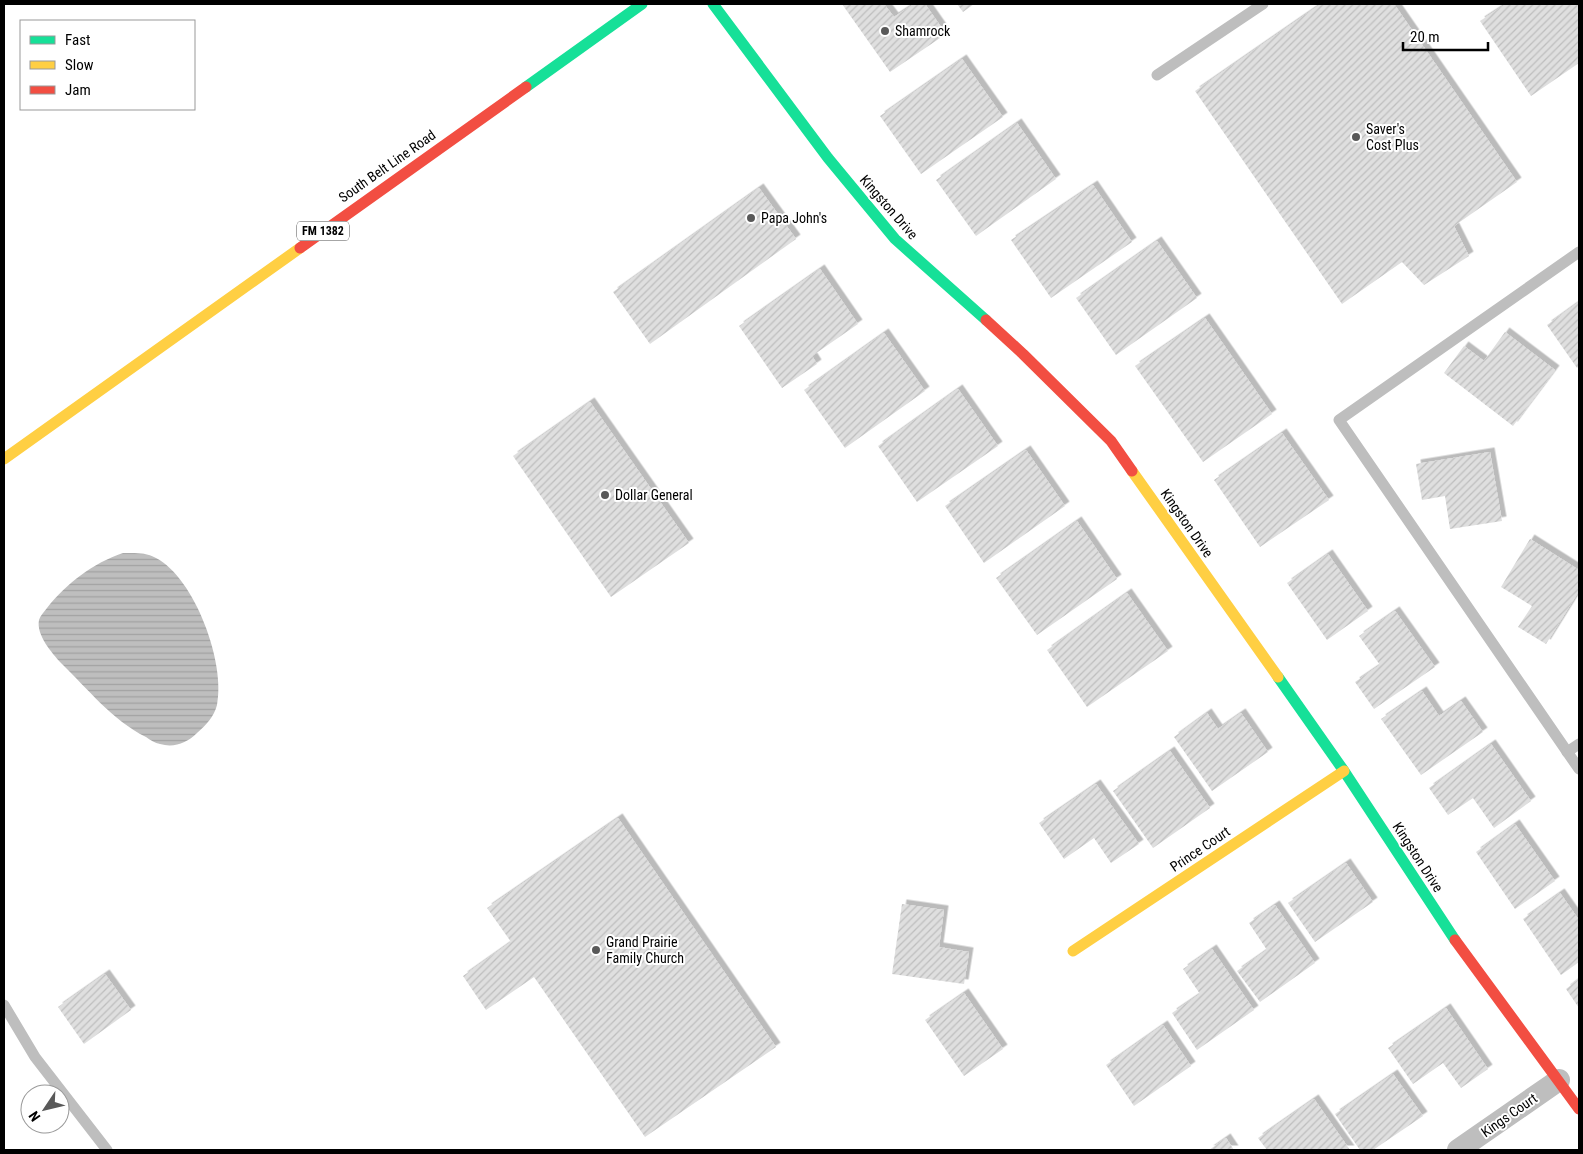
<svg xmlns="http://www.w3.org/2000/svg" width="1583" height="1154" viewBox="0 0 1583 1154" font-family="'Roboto Condensed',sans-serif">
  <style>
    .water { fill: url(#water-rules) }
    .building { fill: url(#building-hatch); filter: url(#shadow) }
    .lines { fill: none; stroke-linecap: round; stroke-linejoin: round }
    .lane { stroke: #bebebe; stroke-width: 11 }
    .street { stroke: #bebebe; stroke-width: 22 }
    .fast { stroke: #16e098; stroke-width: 11 }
    .slow { stroke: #ffcf43; stroke-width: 11 }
    .jam { stroke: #f24e42; stroke-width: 11 }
    .poi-dot { fill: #595959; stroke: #fff; stroke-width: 2 }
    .labels { text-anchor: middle; stroke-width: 4; stroke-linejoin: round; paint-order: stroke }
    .shield { fill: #fff; stroke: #4c4c4c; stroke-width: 1 }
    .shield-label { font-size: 12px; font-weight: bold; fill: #000 }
    .poi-label { font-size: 14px; fill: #000; stroke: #fff; text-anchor: start }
    .street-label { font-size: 14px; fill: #000; stroke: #fff }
  </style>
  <defs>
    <pattern id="water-rules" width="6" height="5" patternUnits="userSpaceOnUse" patternTransform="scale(1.25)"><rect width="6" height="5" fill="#bebebe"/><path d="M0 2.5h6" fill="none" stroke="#a2a2a2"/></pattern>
    <pattern id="building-hatch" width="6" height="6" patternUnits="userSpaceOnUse" patternTransform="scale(1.25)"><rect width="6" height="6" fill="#dfdfdf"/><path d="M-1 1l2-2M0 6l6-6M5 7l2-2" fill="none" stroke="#bebebe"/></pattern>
    <filter id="shadow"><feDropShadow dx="4.5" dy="-4.5" stdDeviation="0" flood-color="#0004"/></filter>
  </defs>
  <rect width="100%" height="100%" fill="#fff"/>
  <path class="water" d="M123,553C135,553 145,552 156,558C195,578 226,664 217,705C214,717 206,725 197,733C187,743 174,748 160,744C155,743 150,740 146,737C112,720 88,689 61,663C52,653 36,635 39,620C40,616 44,612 47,608C67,583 93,563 123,553Z"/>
  <g class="building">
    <path d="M842,4H884L894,17L914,4H925L946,34L890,72Z"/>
    <path d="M957,4H974L963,12Z"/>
    <path d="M1321,4H1394L1517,182L1454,226L1469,256L1424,285L1402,262L1342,304L1195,91Z"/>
    <path d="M1506,4H1579V63L1531,96L1480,21Z"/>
    <path d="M962,59L1003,117L921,174L880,116Z"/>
    <path d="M1017,123L1056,179L976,236L936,180Z"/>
    <path d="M1093,185L1132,242L1051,298L1011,240Z"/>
    <path d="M759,188L796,239L650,344L613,292Z"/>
    <path d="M1157,241L1197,298L1116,355L1076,298Z"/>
    <path d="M820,269L858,324L812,356L817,364L782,388L739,326Z"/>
    <path d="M1579,302V366L1577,368L1547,325Z"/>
    <path d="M1205,318L1272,414L1203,462L1135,366Z"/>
    <path d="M1505,332L1555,370L1513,426L1444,373L1464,346L1484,361Z"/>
    <path d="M884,333L925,391L845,448L804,390Z"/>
    <path d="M958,389L998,446L917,502L878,446Z"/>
    <path d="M590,402L689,543L611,597L513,456Z"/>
    <path d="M1282,433L1329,500L1260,547L1214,480Z"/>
    <path d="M1026,450L1065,506L984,563L945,506Z"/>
    <path d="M1490,452L1502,521L1450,529L1445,496L1422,500L1416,464Z"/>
    <path d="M1077,521L1117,579L1037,635L996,578Z"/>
    <path d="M1530,539L1579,570V591L1546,644L1518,627L1532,606L1501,587Z"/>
    <path d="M1328,554L1368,611L1327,640L1287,583Z"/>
    <path d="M1127,593L1168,651L1087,707L1047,650Z"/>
    <path d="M1395,611L1435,667L1374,709L1355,682L1380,665L1359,636Z"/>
    <path d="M1422,691L1439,716L1461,701L1483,732L1421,775L1381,719Z"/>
    <path d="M1207,713L1218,729L1241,713L1268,752L1212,791L1174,737Z"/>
    <path d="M1491,744L1531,801L1494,828L1473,798L1448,815L1429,788Z"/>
    <path d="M1170,751L1210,808L1153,848L1113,791Z"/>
    <path d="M1096,784L1139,844L1111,863L1094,838L1064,859L1039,823Z"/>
    <path d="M618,818L776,1047L645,1137L534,977L486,1010L463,976L511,942L487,908Z"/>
    <path d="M1515,824L1555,881L1515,909L1476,852Z"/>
    <path d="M1346,863L1373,902L1315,942L1288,903Z"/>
    <path d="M1560,893L1579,920V962L1561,975L1523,919Z"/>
    <path d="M902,904L944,910L939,947L969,952L964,984L892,974Z"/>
    <path d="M1275,905L1315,963L1260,1002L1237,971L1267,950L1249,923Z"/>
    <path d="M1212,949L1254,1010L1197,1050L1172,1013L1200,994L1183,969Z"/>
    <path d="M105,974L131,1010L84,1044L58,1007Z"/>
    <path d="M1579,979V1008L1566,989Z"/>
    <path d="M964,993L1003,1049L964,1076L925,1020Z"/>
    <path d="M1446,1008L1488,1069L1461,1088L1443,1063L1413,1084L1388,1048Z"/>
    <path d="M1163,1025L1191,1066L1134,1106L1106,1065Z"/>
    <path d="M1393,1074L1423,1116L1373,1150H1360L1335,1114Z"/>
    <path d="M1314,1099L1350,1150H1267L1258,1138Z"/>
    <path d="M1226,1138L1234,1150H1209Z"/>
  </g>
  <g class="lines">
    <g class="lane">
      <path d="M1157,75L1263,4"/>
      <path d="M1579,252L1339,420L1579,769"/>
      <path d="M1567,752L1579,744"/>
      <path d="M4,1005L35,1057L107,1150"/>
    </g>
    <path class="street" d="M1458,1150L1559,1080"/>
    <g class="fast">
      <path d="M713,4L828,158L895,239L986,320"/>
      <path d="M526,87L642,4"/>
      <path d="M1278,677L1344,771L1455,940"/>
    </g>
    <g class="slow">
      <path d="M4,459L300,248"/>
      <path d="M1132,471L1278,677"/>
      <path d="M1073,951L1344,771"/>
    </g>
    <g class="jam">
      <path d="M300,248L526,87"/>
      <path d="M986,320L1023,354L1111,441L1132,471"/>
      <path d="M1455,940L1579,1109"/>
    </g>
  </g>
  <g class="poi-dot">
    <circle cx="885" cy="31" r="5"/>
    <circle cx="1356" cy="137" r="5"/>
    <circle cx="751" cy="218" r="5"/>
    <circle cx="605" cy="495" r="5"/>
    <circle cx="596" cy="950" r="5"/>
  </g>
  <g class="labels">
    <rect class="shield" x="297" y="221.5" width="52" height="19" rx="4"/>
    <g class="shield-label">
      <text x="323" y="235">FM 1382</text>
    </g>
    <g class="poi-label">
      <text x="895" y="36">Shamrock</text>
      <text x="1366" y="134">Saver's<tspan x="1366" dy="16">Cost Plus</tspan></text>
      <text x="761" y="223">Papa John's</text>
      <text x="615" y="500">Dollar General</text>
      <text x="606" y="947">Grand Prairie<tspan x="606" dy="16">Family Church</tspan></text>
    </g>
    <g class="street-label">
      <text transform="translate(387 166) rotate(-35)" y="5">South Belt Line Road</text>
      <text transform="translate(889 207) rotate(49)" y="5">Kingston Drive</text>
      <text transform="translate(1187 523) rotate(55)" y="5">Kingston Drive</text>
      <text transform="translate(1200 849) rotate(-34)" y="5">Prince Court</text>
      <text transform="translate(1418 857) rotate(57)" y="5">Kingston Drive</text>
      <text transform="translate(1509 1115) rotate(-35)" y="5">Kings Court</text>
    </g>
  </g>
  <rect width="1583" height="1154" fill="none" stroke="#000000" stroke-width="10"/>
  <rect x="20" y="20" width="175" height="90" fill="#ffffff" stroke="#999999"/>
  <rect x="30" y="36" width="25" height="8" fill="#16e098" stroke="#999999"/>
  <text x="65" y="45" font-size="15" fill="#000000">Fast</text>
  <rect x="30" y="61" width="25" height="8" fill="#ffcf43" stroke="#999999"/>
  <text x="65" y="70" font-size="15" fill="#000000">Slow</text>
  <rect x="30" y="86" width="25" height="8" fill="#f24e42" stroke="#999999"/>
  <text x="65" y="95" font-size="15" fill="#000000">Jam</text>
  <g transform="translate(45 1109) rotate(235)"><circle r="24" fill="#ffffff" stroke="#999999"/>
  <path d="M0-4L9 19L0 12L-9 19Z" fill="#595959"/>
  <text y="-8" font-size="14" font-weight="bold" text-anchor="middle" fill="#000000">N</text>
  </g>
  <path d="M1403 42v8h85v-8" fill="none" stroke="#000000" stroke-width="2.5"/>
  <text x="1410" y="42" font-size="15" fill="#000000" stroke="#ffffff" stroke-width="4" paint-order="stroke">20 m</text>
</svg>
